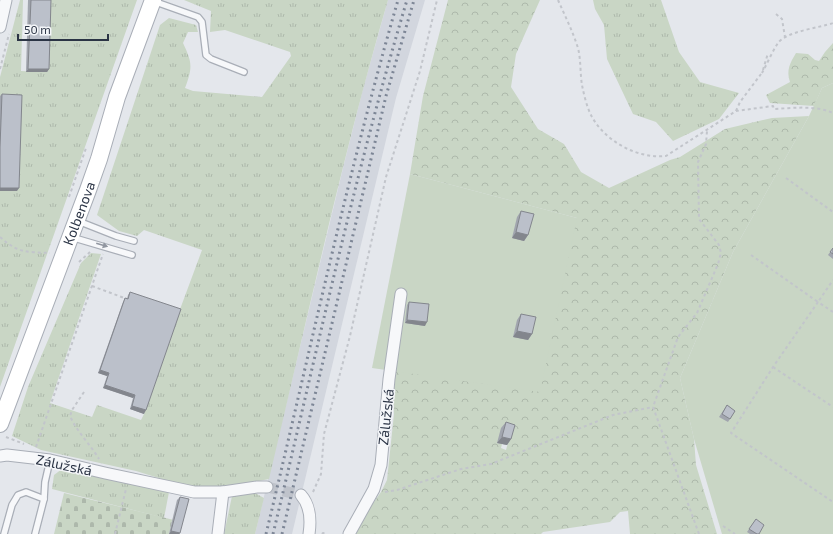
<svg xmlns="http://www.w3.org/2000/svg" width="833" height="534" viewBox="0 0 833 534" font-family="'Exo 2',sans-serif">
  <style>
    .built { fill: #d2d6de }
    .grass { fill: url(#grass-tufts) }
    .forest { fill: url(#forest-crowns); fill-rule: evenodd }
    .cemetery { fill: url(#cemetery-stones) }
    .garden { fill: #c9d6c5 }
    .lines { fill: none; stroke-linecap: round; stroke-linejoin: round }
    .minor-tunnel { stroke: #bfc3cb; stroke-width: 11; stroke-dasharray: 11 5.5; stroke-linecap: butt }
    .service-casing { stroke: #a9aeb7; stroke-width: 8 }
    .minor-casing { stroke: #a9aeb7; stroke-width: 13 }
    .secondary-casing { stroke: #a9aeb7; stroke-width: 18 }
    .path { stroke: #c2c5cb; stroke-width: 2; stroke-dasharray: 3 3; stroke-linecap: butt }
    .service { stroke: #f7f8fa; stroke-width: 5.5 }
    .minor { stroke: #f7f8fa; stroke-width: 11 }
    .secondary { stroke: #fff; stroke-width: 16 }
    .rail { stroke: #7d8696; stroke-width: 3; stroke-dasharray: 2 4; stroke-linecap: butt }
    .wall { fill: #a1a5ae }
    .shaded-wall { fill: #83868d }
    .building { fill: #bbc0ca; stroke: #83868d }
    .oneway { fill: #9196a0 }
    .labels { text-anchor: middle; stroke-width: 3; stroke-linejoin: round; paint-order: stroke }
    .street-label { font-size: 14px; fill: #2b3445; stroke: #f4f6f9 }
  </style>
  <defs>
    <pattern id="grass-tufts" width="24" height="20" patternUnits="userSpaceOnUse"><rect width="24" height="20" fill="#c9d6c5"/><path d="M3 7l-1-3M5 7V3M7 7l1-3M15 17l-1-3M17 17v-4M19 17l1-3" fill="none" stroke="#adb8ab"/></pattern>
    <pattern id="forest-crowns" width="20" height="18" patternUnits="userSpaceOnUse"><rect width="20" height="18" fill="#c9d6c5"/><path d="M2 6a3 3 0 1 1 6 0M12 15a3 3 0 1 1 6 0" fill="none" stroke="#adb8ab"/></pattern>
    <pattern id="cemetery-stones" width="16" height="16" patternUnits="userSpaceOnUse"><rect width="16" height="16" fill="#c9d6c5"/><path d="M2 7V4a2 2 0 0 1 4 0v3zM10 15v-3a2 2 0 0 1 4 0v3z" fill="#adb8ab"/></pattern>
  </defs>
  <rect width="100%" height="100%" fill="#e4e7ec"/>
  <path class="built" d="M388,0H425L396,98L292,534H255L344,164L363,89Z"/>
  <g class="grass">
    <path d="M20,0H23L21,71L46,72L49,0H137L0,387V191H17L0,97V77Z"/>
    <path d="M184,0H388C342,158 307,319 269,479L234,486L205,489L178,484L136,471L41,450L12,436L28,387L81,263L91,253L101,254L50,403L92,417L97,405L141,420L144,414L179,312L202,250L144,230L137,236L119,231L97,215L160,25L169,18L196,25L198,32H188L183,43C192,62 193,67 185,88L193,91L262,97L291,56L290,52L225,30L210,32L211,11Z"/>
    <path d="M593,0H661L679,52L700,82L739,93L719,119L673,141L656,122L633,114L607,59L604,25L595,9Z"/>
    <path d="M62,469L169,492L164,518L52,489L54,475Z"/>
    <path d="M255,493L264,498L255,534H224L232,496Z"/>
  </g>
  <g class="forest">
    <path d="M448,0H540L516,54L511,87L538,129L564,144L581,172L609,188L670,160L680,157L725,129L772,118L809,116L733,252L680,378L694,439L696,465L717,534H630L628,511L620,512L610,522L543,532L541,534H351L381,492L387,480L394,414L391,370L577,218L410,174L423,96ZM511,431L506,450L501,448L502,444L497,443Z"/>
    <path d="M833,43V83L822,88L814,106L770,103L766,95L790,82C786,70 790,63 796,53L808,54L815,60L819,61L825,52Z"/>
  </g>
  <path class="cemetery" d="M64,493L182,522L172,521L169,534H54Z"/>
  <g class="garden">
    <path d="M833,83V534H722L694,439L680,378L733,252L809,116L822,88Z"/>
    <path d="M410,174L577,218L540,392L372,368Z"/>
  </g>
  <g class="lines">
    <path class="minor-tunnel" d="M267,487L301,495"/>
    <g class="service-casing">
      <g id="service">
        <path d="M153,1L198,17L202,22L206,55L211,59L244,72"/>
        <path d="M78,221L116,236L134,241"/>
        <path d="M71,237L132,255"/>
        <path d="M4,534L12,505L18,495L26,492L44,499"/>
        <path d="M35,534L44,499L45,482L50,460"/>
      </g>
    </g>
    <g class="minor-casing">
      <g id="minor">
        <path d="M0,27L6,0"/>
        <path d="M0,456L7,455L50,460L105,473L194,492H223L257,487H267"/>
        <path d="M301,495C310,505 311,521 309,534"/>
        <path d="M218,534L223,492"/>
        <path d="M349,534L374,489L381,465L389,379L401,294"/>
      </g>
    </g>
    <g class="secondary-casing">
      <g id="secondary">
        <path id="s1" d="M0,424L88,190L99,159L117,97L153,0"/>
      </g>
    </g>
    <g class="path">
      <path d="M558,0C565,16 573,32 578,48C581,60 580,73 582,85C584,95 587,108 592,117C606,142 638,159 666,156L736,111L773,106L774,109C794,108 815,105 833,113"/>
      <path d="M776,14L782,19L785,37"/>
      <path d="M0,69L9,34"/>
      <path d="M763,70L768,53"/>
      <path d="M762,73C767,64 772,52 778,43C787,31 819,28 833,23"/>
      <path d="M736,111L740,102L761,74"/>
      <path d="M786,178L833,212"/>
      <path d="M69,197L86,148"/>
      <path d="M0,237C18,253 26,252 50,253"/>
      <path d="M751,255L818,302L833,280"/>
      <path d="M79,262L90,252"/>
      <path d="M92,286L127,299"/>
      <path d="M833,312L818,302L773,367L731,433L833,502"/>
      <path d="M773,367L833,407"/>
      <path d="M84,392L72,410L70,416C77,432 90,444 99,459"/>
      <path d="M6,437L24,444"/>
      <path d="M36,447L103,254"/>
      <path d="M313,492L321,474L324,434L350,336L386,177L420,71L437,0"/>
      <path d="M385,492L397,490L461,469L491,464L613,415L653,407"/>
      <path d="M723,526L735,534"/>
      <path d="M115,534L126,489"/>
      <path d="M322,534L323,533L325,534"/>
      <path d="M699,534L653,407L678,337L697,313L718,264L721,253L719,245L699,219L698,162L706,144L707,131"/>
    </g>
    <use href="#service" class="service"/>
    <use href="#minor" class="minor"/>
    <use href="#secondary" class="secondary"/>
    <g class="rail">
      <path d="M266,534C309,356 347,176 398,0"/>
      <path d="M273,534C316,356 354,176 407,0"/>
      <path d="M282,534L386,96L414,0"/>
    </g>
  </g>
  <g class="wall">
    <path d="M28,0H51L49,69L47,72H26Z"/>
    <path d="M2,94L17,191H0V96Z"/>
    <path d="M521,211L528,235L524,241L512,238L517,217Z"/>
    <path d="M833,248V259L828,255Z"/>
    <path d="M130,292L144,414L130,409L133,398L103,388L107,376L98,373L123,302L125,298L127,299L128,295Z"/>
    <path d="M409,302L425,326L405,323L407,305Z"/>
    <path d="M521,314L532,334L528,340L513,337L517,320Z"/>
    <path d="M727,405L735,411L728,422L719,417Z"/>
    <path d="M506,422L511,439L507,445L497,443L501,428Z"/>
    <path d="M180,497V533L179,534H169L177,500Z"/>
    <path d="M756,519L759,534H750L747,532Z"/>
  </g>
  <g class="shaded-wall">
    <path d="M28,69H49L47,72H26Z"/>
    <path d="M0,188H19L17,191H0Z"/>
    <path d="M516,232L528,235L524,241L512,238Z"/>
    <path d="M407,320L427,322L425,326L405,323Z"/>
    <path d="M517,331L532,334L528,340L513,337Z"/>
    <path d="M100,370L109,373L107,376L98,373Z"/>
    <path d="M105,385L135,395L133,398L103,388Z"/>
    <path d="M132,406L146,410L144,414L130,409Z"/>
    <path d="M502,437L511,439L507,445L497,443Z"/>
    <path d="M171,531L180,533L179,534H169Z"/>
  </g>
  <g class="building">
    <path d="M31,0H51L49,69H28Z"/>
    <path d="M2,94L22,95L19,188H0V147Z"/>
    <path d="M521,211L534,214L528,235L516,232Z"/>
    <path d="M833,248V254L830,252Z"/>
    <path d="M130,292L181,309L146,410L132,406L135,395L105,385L109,373L100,370L125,298L128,299Z"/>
    <path d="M409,302L429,304L427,322L407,320Z"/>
    <path d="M521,314L536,317L532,334L517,331Z"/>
    <path d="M727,405L735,411L730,419L722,414Z"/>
    <path d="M506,422L515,425L511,439L502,437Z"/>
    <path d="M180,497L189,499L180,533L171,531Z"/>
    <path d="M756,519L764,525L759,534H757L749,529Z"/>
  </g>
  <defs><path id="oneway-solid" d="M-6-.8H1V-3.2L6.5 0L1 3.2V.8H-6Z"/></defs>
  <use class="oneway" href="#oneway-solid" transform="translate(102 245) rotate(16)"/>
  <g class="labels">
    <g class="street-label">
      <text dy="5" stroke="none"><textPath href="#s1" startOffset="225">Kolbenova</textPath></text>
      <text transform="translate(386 417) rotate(-84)" y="5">Zálužská</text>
      <text transform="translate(64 465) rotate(12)" y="5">Zálužská</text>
    </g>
  </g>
  <path d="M18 34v6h90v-6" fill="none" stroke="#2b3445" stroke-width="2"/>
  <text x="24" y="34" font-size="12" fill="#2b3445" stroke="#f4f6f9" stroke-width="3" paint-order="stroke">50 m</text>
</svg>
